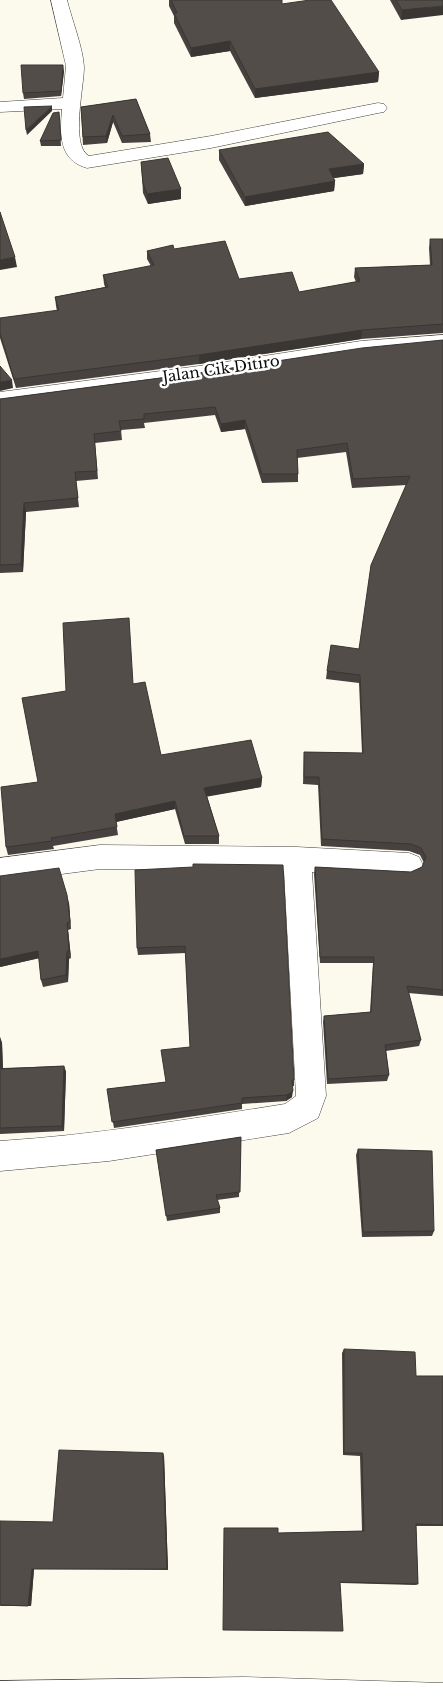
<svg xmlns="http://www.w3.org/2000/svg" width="443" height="1706" viewBox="0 0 443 1706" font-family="'Libre Baskerville',serif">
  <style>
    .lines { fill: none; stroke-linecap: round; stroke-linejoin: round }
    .minor-casing { stroke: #3e3e3e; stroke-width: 1 }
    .minor { fill: #fff; fill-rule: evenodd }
    .wall { fill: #47423f }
    .shaded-wall { fill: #393633 }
    .building { fill: #524d49; stroke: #393633 }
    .labels { text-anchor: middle; stroke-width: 5; stroke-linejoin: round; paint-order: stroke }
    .far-street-label { font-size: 15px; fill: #0b0b0b; stroke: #fff }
  </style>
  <rect width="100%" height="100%" fill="#fcfaec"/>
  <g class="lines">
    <g class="minor-casing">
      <g id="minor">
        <path d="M51,0H67C72,20 83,48 84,67C84,87 70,146 89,156L211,136L378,103L384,104L387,108L384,112L378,113L211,148L87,168C58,160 60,133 62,109L0,112V102L63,98L66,66Z"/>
        <path d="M443,335V349L361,355L199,380L0,406V392L199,366L361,341Z"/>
        <path d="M100,845L297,847L409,853L419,857L423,865L419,873L409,877L312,872L326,1096L318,1118L289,1133L109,1161L0,1171V1141C96,1135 190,1119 285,1104L296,1096L284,871L100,869L0,882V858Z"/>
        <path d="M244,1677L443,1683V1706H0V1681Z"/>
      </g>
    </g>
    <use href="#minor" class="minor"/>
  </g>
  <g class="wall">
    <path d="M169,0L282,4L379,72L378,82L255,98L230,51L191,57L174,23V16L169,6Z"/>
    <path d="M390,0H443L401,20Z"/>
    <path d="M64,71L61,96L24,99L23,93Z"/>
    <path d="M136,99L150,134L151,142L122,143L113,122L107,143L83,145L81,107Z"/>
    <path d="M59,112L61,146H41L40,141Z"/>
    <path d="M219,150L364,164L363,174L333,178L335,181L334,191L245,206L219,160Z"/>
    <path d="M141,162L181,199L148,204L143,193Z"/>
    <path d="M430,239H443V333L361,339L199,364L16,388L0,338V318L57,311L56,306L55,297L105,287L104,284L103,275L151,266L147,259V251L174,249L239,279L299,292L356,282L354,277L355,268L430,265L429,248Z"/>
    <path d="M443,340V996L408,993L421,1040L419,1046L386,1051L389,1075L387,1081L327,1084L323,1022L324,1016L370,1012L373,963H320L314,874L315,867L411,872L422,867L424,863L420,855L409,851L321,846L318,785L303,784L304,752L362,753L359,683L326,679L327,671L359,649L407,485L352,488L346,452L297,458L298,474V482L262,483L245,429L221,432L215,415L144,423L145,428L121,430L122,440L95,443L98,479L76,481L79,507L26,512L23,572L0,573V399Z"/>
    <path d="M133,684L161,755L262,778L261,787L207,796L219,836V844H185L175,809L116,822L118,835L53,846L54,849L8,855L6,847L38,782Z"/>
    <path d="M193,864L294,1080V1086H292V1097L286,1101L242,1104V1109L114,1128L107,1089L166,1082L190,1047L186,953L138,955L137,948L193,867Z"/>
    <path d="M69,903L71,929L68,930L71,958L69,959L68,982L43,987L41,980L39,958L0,967Z"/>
    <path d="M0,1037L2,1043L3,1068L64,1066L66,1072L64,1131L0,1134Z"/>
    <path d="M241,1137L239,1197L217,1200L220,1208V1213L167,1221L156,1150Z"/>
    <path d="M358,1149L434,1231L432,1236L362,1237L356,1155Z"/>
    <path d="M344,1349L416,1376H443V1526H416L418,1584L415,1585L341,1583L278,1533L362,1531L360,1456L343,1455L342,1353Z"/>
    <path d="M164,1456L168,1570L34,1569L31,1606H0L53,1522Z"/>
  </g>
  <g class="shaded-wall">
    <path d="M443,6V15L401,20L402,10Z"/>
    <path d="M230,41V51L191,57V48Z"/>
    <path d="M63,65L64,71L61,96V91Z"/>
    <path d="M379,72L378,82L255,98V89Z"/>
    <path d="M52,106V111L27,135L26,130Z"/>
    <path d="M113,115V122L107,143L106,136Z"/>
    <path d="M364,164L363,174L328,179L329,169Z"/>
    <path d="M335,181L334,191L245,206V197Z"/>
    <path d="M181,189V199L148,204L147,194Z"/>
    <path d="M15,257L17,267L0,270V260Z"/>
    <path d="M362,330L361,339L199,364V355Z"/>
    <path d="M12,380L13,388L0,391V382Z"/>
    <path d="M245,420V429L221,432V424Z"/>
    <path d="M24,503L26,512L23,572L21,564Z"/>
    <path d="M262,778L261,787L205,797L204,788Z"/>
    <path d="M175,801V809L116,822L115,814Z"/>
    <path d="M67,895L69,903L71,929L70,922Z"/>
    <path d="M67,923L68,930L71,958L69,951Z"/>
    <path d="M38,951L40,958L0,967V959Z"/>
    <path d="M67,951L69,959L68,982L66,975Z"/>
    <path d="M0,1037L2,1043L3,1075L1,1069Z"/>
    <path d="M64,1066L66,1072L64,1131L62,1126Z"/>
    <path d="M293,1091L292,1097L286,1101L287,1095Z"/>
    <path d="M163,1453L164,1456L168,1570L167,1569Z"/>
    <path d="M32,1569H34L31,1606H28Z"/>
  </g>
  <g class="building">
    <path d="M171,0H282V4L310,0H331L379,72L255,89L230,41L191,48L174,13H177Z"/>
    <path d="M396,0H443V6L402,10Z"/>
    <path d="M21,65H63L61,91L23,93Z"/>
    <path d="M136,99L150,134L122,136L113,115L106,136L83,137L81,107Z"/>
    <path d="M52,106L26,130L24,107Z"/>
    <path d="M59,112L61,140L40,141L53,113Z"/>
    <path d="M328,132L364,164L329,169L335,181L245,197L219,150Z"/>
    <path d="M168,158L181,189L147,194L143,183L141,162Z"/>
    <path d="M0,212L15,257L0,260Z"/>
    <path d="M430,239H443V324L362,330L199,355L14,379L0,333V318L59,310L55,297L108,287L103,275L154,265L147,251L173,245L174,249L225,241L239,279L292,272L299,292L360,281L355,268L432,265Z"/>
    <path d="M443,340V990L407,986L421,1040L385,1045L389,1075L328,1079L324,1016L371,1012L374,957H320L315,867L411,872L422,867L426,857L421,848L411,844L322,839L319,777H304V752L363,753L360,675L327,671L331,645L359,649L371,565L410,476L353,479L347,443L297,450L298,474H262L245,420L221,424L215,407L144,414V419L119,421L121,431L94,434L97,471L75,472L78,498L24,503L21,564L0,565V399L199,373L362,348Z"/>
    <path d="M0,366L12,380L0,382Z"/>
    <path d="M129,618L133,684L145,682L161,755L251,740L262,778L204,788L219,836H184L175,801L115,814L117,827L51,838L52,841L6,847L1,787L38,782L22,698L66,691L63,623Z"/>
    <path d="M193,864L283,865L294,1080H292L293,1091L287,1095L242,1098V1103L112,1122L107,1089L166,1082L161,1050L190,1047L185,946L137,948L135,870L193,867Z"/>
    <path d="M59,868L67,895L70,922L67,923L69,951H67L66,975L41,980L38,951L0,959V876Z"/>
    <path d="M0,1041L1,1069L64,1066L62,1126L0,1128Z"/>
    <path d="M241,1137L240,1192L216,1195L220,1208L166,1216L156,1150Z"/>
    <path d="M358,1149L432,1151L434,1231L363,1232Z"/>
    <path d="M344,1349L415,1352L416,1376H443V1525L416,1524L418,1584L340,1582L343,1631L223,1630L224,1528H278V1533L364,1531L362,1453H344Z"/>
    <path d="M59,1450L163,1453L167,1569H32L28,1606L0,1605V1521L53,1522Z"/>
  </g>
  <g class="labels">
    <g class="far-street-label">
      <text transform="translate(221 369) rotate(-8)" y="5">Jalan Cik Ditiro</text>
    </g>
  </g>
</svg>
